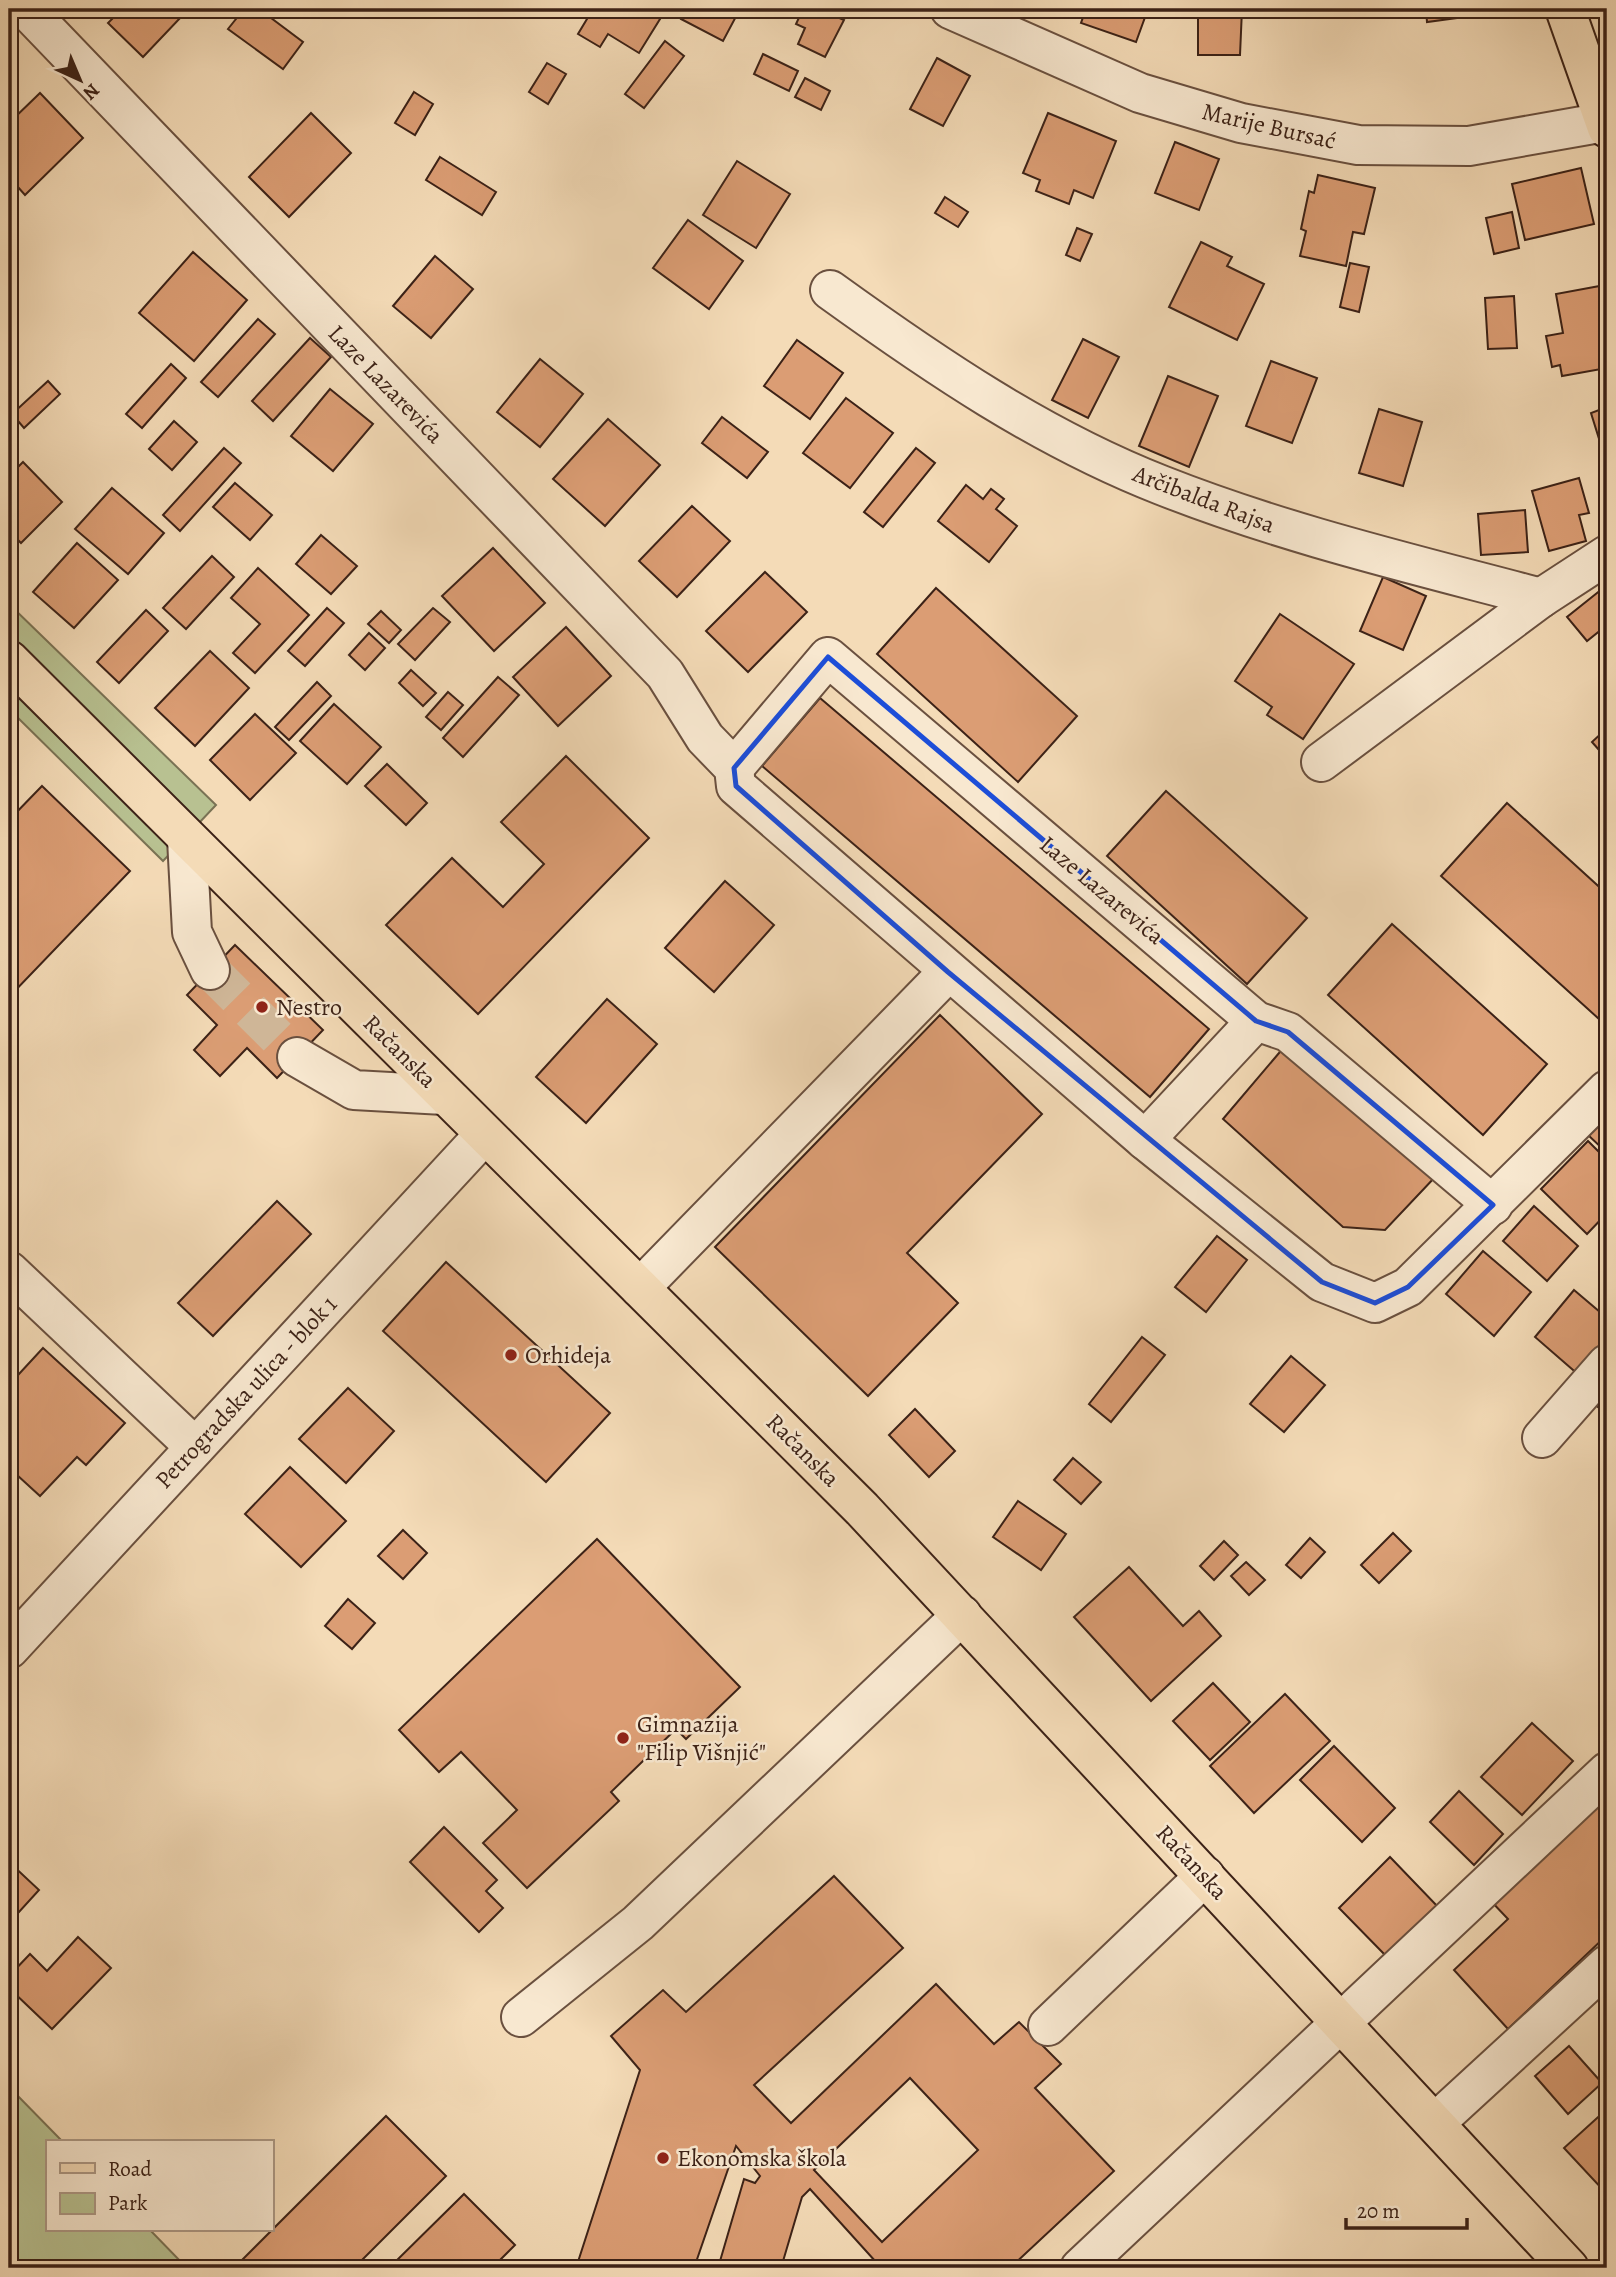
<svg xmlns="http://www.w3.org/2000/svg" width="1616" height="2277" viewBox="0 0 1616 2277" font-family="Alegreya,serif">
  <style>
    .green { fill: #b8c191; stroke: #7a7254; stroke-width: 2 }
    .building { fill: #db9d74; stroke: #3c2217; stroke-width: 2; fill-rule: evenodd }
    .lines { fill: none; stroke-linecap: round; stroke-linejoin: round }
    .minor-tunnel { stroke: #cfb697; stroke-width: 38; stroke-dasharray: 38 19; stroke-linecap: butt }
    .minor-casing { stroke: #6a503f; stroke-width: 42 }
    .major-casing { stroke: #3c2217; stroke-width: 42 }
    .minor { stroke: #f8e8d0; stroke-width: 38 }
    .major { stroke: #f4dbb7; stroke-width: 38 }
    .marked { fill: none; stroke: #1d4ed8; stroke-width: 5; stroke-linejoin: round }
    .poi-dot { fill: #8f2418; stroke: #f8e8d0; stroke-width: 2.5 }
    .labels { text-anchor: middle; stroke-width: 5; stroke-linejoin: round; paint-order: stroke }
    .street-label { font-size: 24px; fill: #3c2217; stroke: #f8e8d0 }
    .poi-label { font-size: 24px; fill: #3c2217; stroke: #f8e8d0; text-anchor: start }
  </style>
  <rect width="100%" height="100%" fill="#f4dbb7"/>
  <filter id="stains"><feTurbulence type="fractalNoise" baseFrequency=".00286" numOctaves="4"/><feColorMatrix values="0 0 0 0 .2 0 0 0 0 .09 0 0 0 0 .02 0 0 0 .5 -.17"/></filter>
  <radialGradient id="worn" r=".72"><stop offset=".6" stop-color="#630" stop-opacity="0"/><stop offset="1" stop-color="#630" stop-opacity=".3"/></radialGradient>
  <g class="green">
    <path d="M9,604L216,805L163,861L9,709Z"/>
    <path d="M13,2091L63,2142H47V2230H150L187,2268H9V2096Z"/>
  </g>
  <g class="building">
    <path d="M122,9H175L182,16L143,57L108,23Z"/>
    <path d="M244,9H259L303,42L283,69L228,29Z"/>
    <path d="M593,9H643L660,19L639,53L608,34L600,47L578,34Z"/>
    <path d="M686,9H740L723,41L681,19Z"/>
    <path d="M803,9H819L844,20L825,57L798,44L805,28L796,24Z"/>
    <path d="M1086,9H1148L1136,42L1081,23Z"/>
    <path d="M1198,9H1242L1240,55H1198Z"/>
    <path d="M1426,9H1479L1480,15L1427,22Z"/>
    <path d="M665,41L684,56L644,108L625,94Z"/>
    <path d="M763,54L798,71L789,91L754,74Z"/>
    <path d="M937,58L970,76L943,126L910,109Z"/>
    <path d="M547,63L566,74L548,104L529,92Z"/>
    <path d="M805,78L830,91L821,110L795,97Z"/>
    <path d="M414,92L433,104L415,135L395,123Z"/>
    <path d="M40,93L83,138L25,195L9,177V123Z"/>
    <path d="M311,113L351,153L289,217L249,177Z"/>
    <path d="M1048,113L1116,141L1093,198L1074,190L1069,204L1036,191L1040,180L1023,173Z"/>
    <path d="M1175,142L1219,159L1199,210L1155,193Z"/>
    <path d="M440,157L496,192L482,215L426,180Z"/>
    <path d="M737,161L790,194L756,248L703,215Z"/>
    <path d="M1581,168L1594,224L1525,240L1512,184Z"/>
    <path d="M1318,175L1375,188L1364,234L1353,232L1346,266L1300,256L1306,231L1301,229L1309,191L1314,193Z"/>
    <path d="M945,197L968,212L958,227L935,213Z"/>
    <path d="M1512,212L1519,248L1494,254L1486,218Z"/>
    <path d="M688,220L743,261L709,309L653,268Z"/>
    <path d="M1077,228L1092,234L1080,261L1066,255Z"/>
    <path d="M1201,242L1232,257L1227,266L1264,284L1237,340L1169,307Z"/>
    <path d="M193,252L247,300L194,361L139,313Z"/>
    <path d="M435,256L473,289L431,338L393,306Z"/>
    <path d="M1350,263L1369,267L1359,312L1340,307Z"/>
    <path d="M1605,285L1607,368L1562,376L1560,365L1552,367L1546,336L1563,333L1556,294Z"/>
    <path d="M1514,296L1517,348L1488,349L1485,298Z"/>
    <path d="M258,319L275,334L218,397L201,382Z"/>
    <path d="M310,338L331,357L273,421L252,401Z"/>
    <path d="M1083,339L1119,357L1088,418L1052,400Z"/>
    <path d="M797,340L843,373L810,419L764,386Z"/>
    <path d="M540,359L583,394L540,447L497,412Z"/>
    <path d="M1271,361L1317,378L1292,443L1246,426Z"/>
    <path d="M171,364L186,378L142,428L126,414Z"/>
    <path d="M1168,376L1218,396L1189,467L1139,446Z"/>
    <path d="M48,381L60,394L24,428L12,414Z"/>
    <path d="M330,389L373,424L333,471L291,436Z"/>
    <path d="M846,398L893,433L850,488L803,453Z"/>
    <path d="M1607,407V457L1605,458L1591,413Z"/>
    <path d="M1379,409L1422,422L1403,486L1359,473Z"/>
    <path d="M722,417L768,452L747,478L702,443Z"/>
    <path d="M608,419L660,465L605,526L553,479Z"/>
    <path d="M174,421L197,442L172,470L149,449Z"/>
    <path d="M224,448L241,463L180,531L163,515Z"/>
    <path d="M916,448L935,463L883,527L864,512Z"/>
    <path d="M23,462L62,502L21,543L9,531V476Z"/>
    <path d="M1579,478L1589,513L1579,515L1586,541L1549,551L1532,491Z"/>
    <path d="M235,483L272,515L250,540L213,507Z"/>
    <path d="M966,485L983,499L991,489L1004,499L996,509L1017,526L989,562L938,521Z"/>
    <path d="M112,488L164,533L128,574L75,529Z"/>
    <path d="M692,506L730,541L677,597L639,561Z"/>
    <path d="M1525,510L1528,552L1481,555L1478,514Z"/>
    <path d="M321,535L357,566L331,594L296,564Z"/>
    <path d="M77,543L118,580L74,628L33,592Z"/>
    <path d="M493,548L545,603L494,651L442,596Z"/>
    <path d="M212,556L234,577L186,629L163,608Z"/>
    <path d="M258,568L309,615L255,673L233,653L260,624L231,598Z"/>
    <path d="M765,572L807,612L748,672L706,631Z"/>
    <path d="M1383,577L1426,596L1403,650L1360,631Z"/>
    <path d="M1607,585V625L1587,641L1567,617Z"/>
    <path d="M936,588L1077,716L1018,782L877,654Z"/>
    <path d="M327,608L344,623L305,666L288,651Z"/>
    <path d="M433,608L450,622L415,660L398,644Z"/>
    <path d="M146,610L168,631L119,683L97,662Z"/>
    <path d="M381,611L401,630L389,643L368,624Z"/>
    <path d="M1280,614L1354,664L1303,739L1267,715L1272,707L1235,681Z"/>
    <path d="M566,627L611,676L558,726L513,677Z"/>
    <path d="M369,633L385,648L365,670L349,655Z"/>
    <path d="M210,651L249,688L195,746L155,708Z"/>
    <path d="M411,670L436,693L423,706L399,683Z"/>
    <path d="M498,677L519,695L463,757L443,738Z"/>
    <path d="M317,682L331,696L289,740L275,727Z"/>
    <path d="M448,692L463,705L441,730L426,717Z"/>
    <path d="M820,698L1209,1029L1150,1097L762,766Z"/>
    <path d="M334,704L381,747L347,784L300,741Z"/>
    <path d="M255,714L296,753L250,800L210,760Z"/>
    <path d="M1607,728V759L1592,742Z"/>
    <path d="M566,756L649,838L478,1014L386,925L452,858L503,907L544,864L501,822Z"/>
    <path d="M387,764L427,803L406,825L365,786Z"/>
    <path d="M42,786L130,871L9,997V820Z"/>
    <path d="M1166,791L1307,918L1247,984L1107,856Z"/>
    <path d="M1507,803L1607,894V1010L1599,1019L1441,876Z"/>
    <path d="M725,881L774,925L714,992L665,948Z"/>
    <path d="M1392,924L1547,1064L1483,1135L1328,995Z"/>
    <path d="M235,945L323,1030L277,1078L247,1048L220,1076L194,1050L217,1025L187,995Z"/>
    <path d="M607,999L657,1044L586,1123L536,1077Z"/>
    <path d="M940,1015L1042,1114L907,1253L958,1303L868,1396L715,1247Z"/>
    <path d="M1285,1046L1436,1176L1385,1230L1343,1227L1223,1119Z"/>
    <path d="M1607,1114V1153L1587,1134Z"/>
    <path d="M1588,1141L1607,1160V1213L1587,1234L1541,1189Z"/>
    <path d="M277,1201L311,1234L213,1336L178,1303Z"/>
    <path d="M1534,1206L1578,1246L1547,1281L1503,1241Z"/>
    <path d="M1217,1236L1247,1260L1206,1312L1175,1287Z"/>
    <path d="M1483,1251L1531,1292L1494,1336L1446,1294Z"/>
    <path d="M446,1262L610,1413L546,1482L383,1331Z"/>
    <path d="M1574,1290L1607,1318V1343L1580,1376L1535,1337Z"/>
    <path d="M1142,1337L1165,1355L1111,1422L1089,1404Z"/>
    <path d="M43,1348L125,1423L86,1465L77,1457L40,1496L17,1475L9,1485V1374L14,1369L19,1374Z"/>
    <path d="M1291,1356L1325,1385L1284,1432L1250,1404Z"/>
    <path d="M1607,1379V1415L1590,1400Z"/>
    <path d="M348,1388L394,1431L346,1483L299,1439Z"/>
    <path d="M915,1409L955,1451L929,1477L889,1435Z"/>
    <path d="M1073,1458L1101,1482L1081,1504L1054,1480Z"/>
    <path d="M290,1467L346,1521L301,1567L245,1514Z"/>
    <path d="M1018,1501L1066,1534L1041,1570L993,1537Z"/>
    <path d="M403,1530L427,1553L403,1579L378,1556Z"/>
    <path d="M1393,1533L1411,1551L1379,1583L1361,1565Z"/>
    <path d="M1310,1538L1325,1552L1301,1578L1286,1565Z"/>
    <path d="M597,1539L740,1687L686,1739L676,1729L611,1792L619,1801L527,1888L483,1843L517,1810L461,1752L439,1772L399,1730Z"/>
    <path d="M1224,1541L1238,1555L1214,1580L1200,1566Z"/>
    <path d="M1246,1562L1265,1580L1249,1595L1231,1576Z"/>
    <path d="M1129,1567L1183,1626L1199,1611L1221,1636L1151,1701L1074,1617Z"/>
    <path d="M348,1599L375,1623L352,1649L325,1626Z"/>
    <path d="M1213,1683L1250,1722L1210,1760L1173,1721Z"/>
    <path d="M1285,1694L1330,1741L1254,1813L1210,1766Z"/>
    <path d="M1532,1723L1573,1761L1522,1815L1481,1777Z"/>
    <path d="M1334,1746L1395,1808L1362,1842L1300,1780Z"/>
    <path d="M1607,1786V1935L1508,2029L1454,1970L1508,1919L1488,1898Z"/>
    <path d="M1459,1791L1503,1834L1474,1865L1430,1822Z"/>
    <path d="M444,1827L497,1880L486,1891L503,1908L479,1932L410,1862Z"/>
    <path d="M1390,1857L1440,1909L1389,1959L1339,1908Z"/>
    <path d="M9,1862L39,1890L9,1923Z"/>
    <path d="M834,1876L903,1948L754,2085L791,2123L936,1984L994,2044L1019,2022L1061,2064L1035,2088L1114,2171L1010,2268H873L876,2262L810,2189L802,2197L781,2268H718L744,2179L755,2183L760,2176L736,2146L694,2268H576L640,2070L611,2036L663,1990L686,2012ZM910,2078L978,2150L882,2242L814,2170Z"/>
    <path d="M78,1937L111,1968L52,2029L9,1988V1976L30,1954L47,1971Z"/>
    <path d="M1569,2046L1602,2083L1568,2114L1535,2076Z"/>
    <path d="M1607,2109V2187L1604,2191L1564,2148Z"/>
    <path d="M386,2116L446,2176L354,2268H234Z"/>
    <path d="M464,2194L515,2245L492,2268H389Z"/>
  </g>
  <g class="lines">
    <path class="minor-tunnel" d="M210,970L297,1057"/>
    <g class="minor-casing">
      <g id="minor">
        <path d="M26,9L665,674L705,738L734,768L736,786L1145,1140L1322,1282L1375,1303L1408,1287L1607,1090"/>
        <path d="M950,9L1140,93L1241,123L1358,145L1469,146L1605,122"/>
        <path d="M830,290C934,365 1041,438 1161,485C1285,534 1413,564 1541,598"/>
        <path d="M1321,762L1541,598L1607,555"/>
        <path d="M734,768L828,657L1256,1021L1288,1032L1493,1205"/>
        <path d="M187,839L192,932L210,970"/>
        <path d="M297,1057L354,1090L444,1095"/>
        <path d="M1145,1140L1256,1021"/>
        <path d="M9,1271L195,1447"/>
        <path d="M640,1288L948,972"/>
        <path d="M1542,1438L1607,1364"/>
        <path d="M9,1649L484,1135"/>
        <path d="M521,2017L638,1923L962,1615"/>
        <path d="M1048,2026L1205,1876"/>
        <path d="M1435,2123L1607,1965"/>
        <path d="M1080,2268L1607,1772"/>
      </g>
    </g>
    <g class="major-casing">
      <g id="major">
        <path d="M1565,9L1607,128"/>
        <path d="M9,660L862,1509L1569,2268"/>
      </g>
    </g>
    <use href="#minor" class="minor"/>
    <use href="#major" class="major"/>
  </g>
  <path class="marked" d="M828,657L1256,1021L1288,1032L1493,1205L1408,1287L1375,1303L1322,1282L948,972L736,786L734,768Z"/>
  <g class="poi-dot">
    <circle cx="262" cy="1007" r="7"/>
    <circle cx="511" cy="1355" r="7"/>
    <circle cx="623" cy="1738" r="7"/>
    <circle cx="663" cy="2158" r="7"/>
  </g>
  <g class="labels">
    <g class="street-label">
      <text transform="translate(1269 126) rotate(13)" y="8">Marije Bursać</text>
      <text transform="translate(386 384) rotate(46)" y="8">Laze Lazarevića</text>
      <text transform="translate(1204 499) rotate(21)" y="8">Arčibalda Rajsa</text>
      <text transform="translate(1102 890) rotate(40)" y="8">Laze Lazarevića</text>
      <text transform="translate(400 1051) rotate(45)" y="8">Račanska</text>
      <text transform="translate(246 1392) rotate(-47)" y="8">Petrogradska ulica - blok 1</text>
      <text transform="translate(803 1450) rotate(45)" y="8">Račanska</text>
      <text transform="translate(1192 1862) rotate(47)" y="8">Račanska</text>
    </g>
    <g class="poi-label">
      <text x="276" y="1015">Nestro</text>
      <text x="525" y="1363">Orhideja</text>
      <text x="637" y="1732">Gimnazija<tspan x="637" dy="28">"Filip Višnjić"</tspan></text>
      <text x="677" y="2166">Ekonomska škola</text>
    </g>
  </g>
  <rect width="1616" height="2277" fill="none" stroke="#f4dbb7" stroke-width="35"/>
  <rect x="10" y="10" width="1595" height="2256" fill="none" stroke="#3c2217" stroke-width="3.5"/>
  <rect x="18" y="18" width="1581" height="2242" fill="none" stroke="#3c2217" stroke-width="2"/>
  <rect x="46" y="2140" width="228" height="91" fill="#f8e8d0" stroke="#ad9986" stroke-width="2"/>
  <rect x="60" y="2163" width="35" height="10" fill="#f4dbb7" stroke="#ad9986" stroke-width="2"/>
  <text x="108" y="2176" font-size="21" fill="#3c2217">Road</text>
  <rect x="60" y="2193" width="35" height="21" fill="#b8c191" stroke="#ad9986" stroke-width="2"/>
  <text x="108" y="2210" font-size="21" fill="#3c2217">Park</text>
  <g transform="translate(80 80) rotate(136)" stroke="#f8e8d0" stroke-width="5" paint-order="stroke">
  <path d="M0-5L12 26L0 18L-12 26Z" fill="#3c2217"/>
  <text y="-10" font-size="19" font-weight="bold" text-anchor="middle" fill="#3c2217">N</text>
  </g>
  <path d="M1346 2218v10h121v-10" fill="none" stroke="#3c2217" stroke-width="3.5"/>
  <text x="1357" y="2218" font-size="21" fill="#3c2217" stroke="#f8e8d0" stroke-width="5" paint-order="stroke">20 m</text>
  <rect width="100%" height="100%" filter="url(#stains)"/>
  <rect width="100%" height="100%" fill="url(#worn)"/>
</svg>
